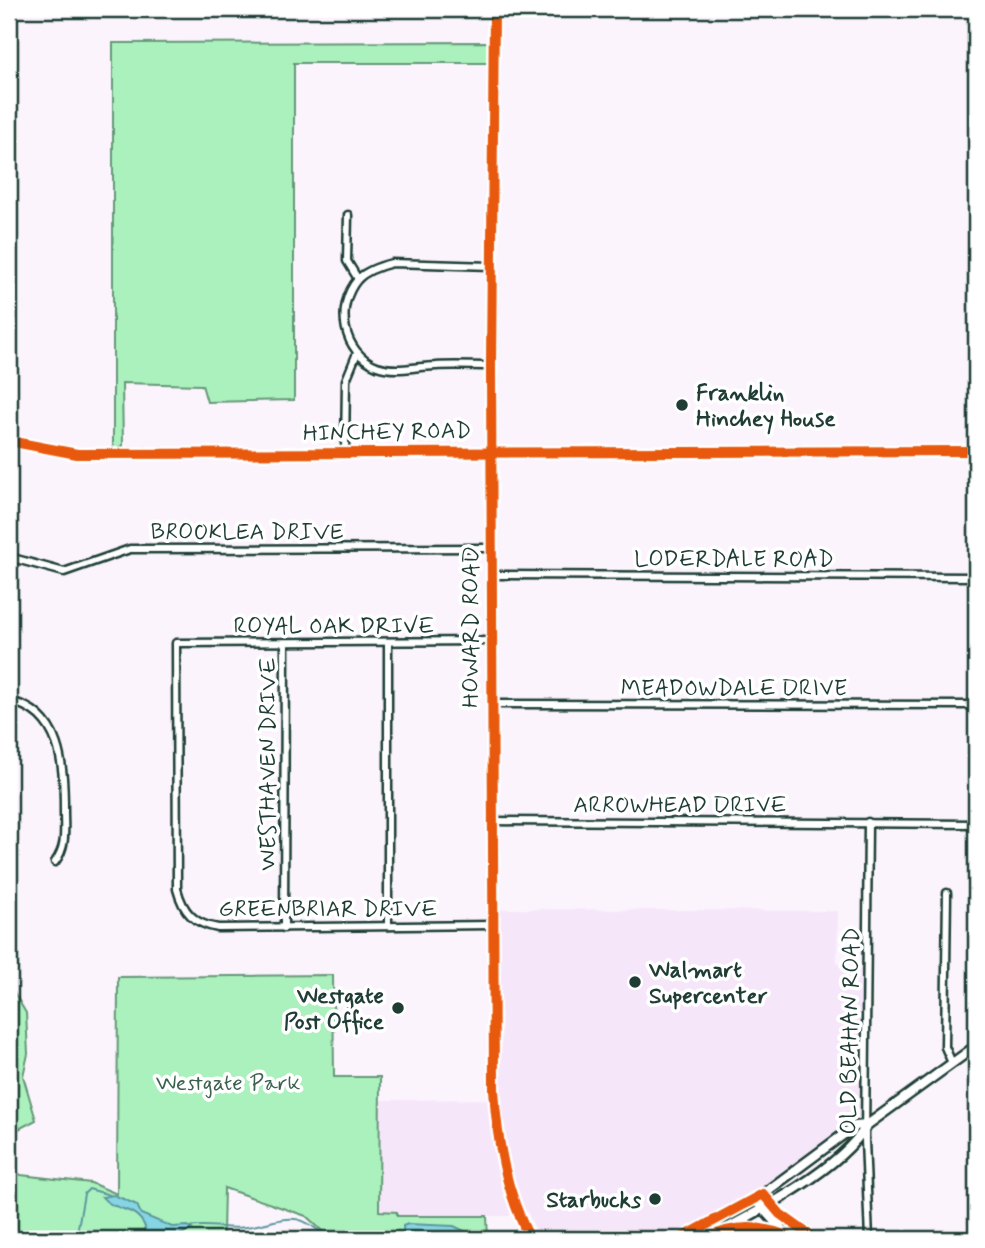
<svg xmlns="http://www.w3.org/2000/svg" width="985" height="1248" viewBox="0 0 985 1248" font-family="Mynerve,sans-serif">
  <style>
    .built { fill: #f6e6fa }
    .green { fill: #abf1bd; stroke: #659778; stroke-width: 2 }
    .water { fill: #86d5e4; stroke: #5d989e; stroke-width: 2 }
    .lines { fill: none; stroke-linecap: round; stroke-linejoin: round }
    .stream { stroke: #5d989e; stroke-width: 2 }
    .minor-casing { stroke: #1f3d34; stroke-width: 11 }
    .major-casing { stroke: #1f3d34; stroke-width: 13 }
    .minor { stroke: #fff; stroke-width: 6 }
    .major { stroke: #fff; stroke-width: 8 }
    .cycleway-casing { stroke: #fff; stroke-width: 15 }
    .cycleway { stroke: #e8590c; stroke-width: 10 }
    .poi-dot { fill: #1f3d34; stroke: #fff; stroke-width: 2.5 }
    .labels { text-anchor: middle; stroke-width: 7; stroke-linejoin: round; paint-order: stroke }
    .poi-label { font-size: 23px; font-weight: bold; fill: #1f3d34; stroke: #fff; text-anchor: start }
    .street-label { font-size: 23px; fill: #1f3d34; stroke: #fff }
    .park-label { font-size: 23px; fill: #3b614f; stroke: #fff }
  </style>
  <rect width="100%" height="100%" fill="#fbf4fd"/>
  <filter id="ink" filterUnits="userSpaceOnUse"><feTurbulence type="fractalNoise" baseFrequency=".0143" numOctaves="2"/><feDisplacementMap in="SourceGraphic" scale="14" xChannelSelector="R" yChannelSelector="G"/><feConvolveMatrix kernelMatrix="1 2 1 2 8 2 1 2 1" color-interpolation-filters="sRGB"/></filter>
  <g filter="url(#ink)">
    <path class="built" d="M498,909L838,911L837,963L840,966L864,967L861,1116L774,1179L666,1239H540L527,1211L508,1216H397V1212L379,1211L380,1100L501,1099Z"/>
    <g class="green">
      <path d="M494,42L490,63H294V400L207,402L202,385L122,383L123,446L113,448V43Z"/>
      <path d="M333,975L334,1077H380L379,1211L397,1212V1216H487L488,1239H331L306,1216L224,1188L223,1234L244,1239H9V1169L21,1175L91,1183L117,1194L118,977Z"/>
      <path d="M9,984L26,1013L28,1054L23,1076L36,1120L9,1134Z"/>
    </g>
    <g class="water">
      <path d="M114,1195L137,1205L141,1214L172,1227L188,1226L192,1229C177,1237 157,1245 144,1233L145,1227C136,1205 114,1212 102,1197Z"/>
      <path d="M408,1224L454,1226L481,1239H404L403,1226Z"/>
    </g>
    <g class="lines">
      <g class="stream">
        <path d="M190,1227C209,1223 227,1230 246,1227C282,1222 297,1206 327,1239"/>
        <path d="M76,1239L84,1194L89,1189L110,1195"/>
      </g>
      <g class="minor-casing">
        <g id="minor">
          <path d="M348,215L347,261L358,279"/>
          <path d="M491,366C473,366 454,365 436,366C416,366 397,373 377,366C343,353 334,307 358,279C367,270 380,266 392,263L491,266"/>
          <path d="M9,441L77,454L976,451"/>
          <path d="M345,452L346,380L357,353"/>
          <path d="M9,557L64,572L130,549L491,548"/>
          <path d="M491,575L976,577"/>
          <path d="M491,641L176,643L177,889C183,912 194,924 218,928L493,925"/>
          <path d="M388,642V926"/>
          <path d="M9,701C62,712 64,766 64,811C64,831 67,846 55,862"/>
          <path d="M491,704L976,705"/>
          <path d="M492,821L976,824"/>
          <path d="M868,822L865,1140L869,1239"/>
          <path d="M947,893L945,1047L952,1063"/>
          <path d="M284,928L285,643"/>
        </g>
      </g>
      <g class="major-casing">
        <g id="major">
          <path d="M494,9L491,366L494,1089C497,1142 506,1192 530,1239"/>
          <path d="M763,1194L780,1214L815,1239"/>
          <path d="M754,1199L785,1233"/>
          <path d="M728,1230L757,1228L791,1238"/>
          <path d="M680,1239L763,1194L855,1126L867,1125"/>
          <path d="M706,1239C754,1214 839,1171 867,1125L976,1046"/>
        </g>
      </g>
      <use href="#minor" class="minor"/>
      <use href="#major" class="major"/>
      <g class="cycleway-casing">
        <g id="cycleway">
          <path d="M494,9L491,366L494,1089C497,1142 506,1192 530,1239"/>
          <path d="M9,441L77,454L976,451"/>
          <path d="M680,1239L763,1194L780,1214L815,1239"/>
          <path d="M706,1239C735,1224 764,1225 793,1239"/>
        </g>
      </g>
      <use href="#cycleway" class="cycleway"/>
    </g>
  </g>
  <g class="poi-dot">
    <circle cx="682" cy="405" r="7"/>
    <circle cx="635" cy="982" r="7"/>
    <circle cx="398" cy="1008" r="7"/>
    <circle cx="655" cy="1199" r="7"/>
  </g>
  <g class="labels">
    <g class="poi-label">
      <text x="696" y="400">Franklin<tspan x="696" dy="26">Hinchey House</tspan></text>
      <text x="649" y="977">Walmart<tspan x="649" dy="26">Supercenter</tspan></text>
      <text x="384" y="1003" text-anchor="end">Westgate<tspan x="384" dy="26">Post Office</tspan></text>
      <text x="641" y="1207" text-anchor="end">Starbucks</text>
    </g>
    <g class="street-label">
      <text transform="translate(387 431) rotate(-1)" y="8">HINCHEY ROAD</text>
      <text x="247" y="539">BROOKLEA DRIVE</text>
      <text x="734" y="566">LODERDALE ROAD</text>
      <text x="334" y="633">ROYAL OAK DRIVE</text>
      <text transform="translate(470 627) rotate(-90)" y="8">HOWARD ROAD</text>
      <text x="734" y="695">MEADOWDALE DRIVE</text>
      <text transform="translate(267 764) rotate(-90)" y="8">WESTHAVEN DRIVE</text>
      <text x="680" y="812">ARROWHEAD DRIVE</text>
      <text x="328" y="916">GREENBRIAR DRIVE</text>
      <text transform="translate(849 1031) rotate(-89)" y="8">OLD BEAHAN ROAD</text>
    </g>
    <g class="park-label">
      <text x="228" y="1090">Westgate Park</text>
    </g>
  </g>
  <rect width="985" height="1248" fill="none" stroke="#fff" stroke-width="35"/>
  <rect x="18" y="18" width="950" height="1213" fill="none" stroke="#1f3d34" stroke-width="2.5" filter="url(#ink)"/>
</svg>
